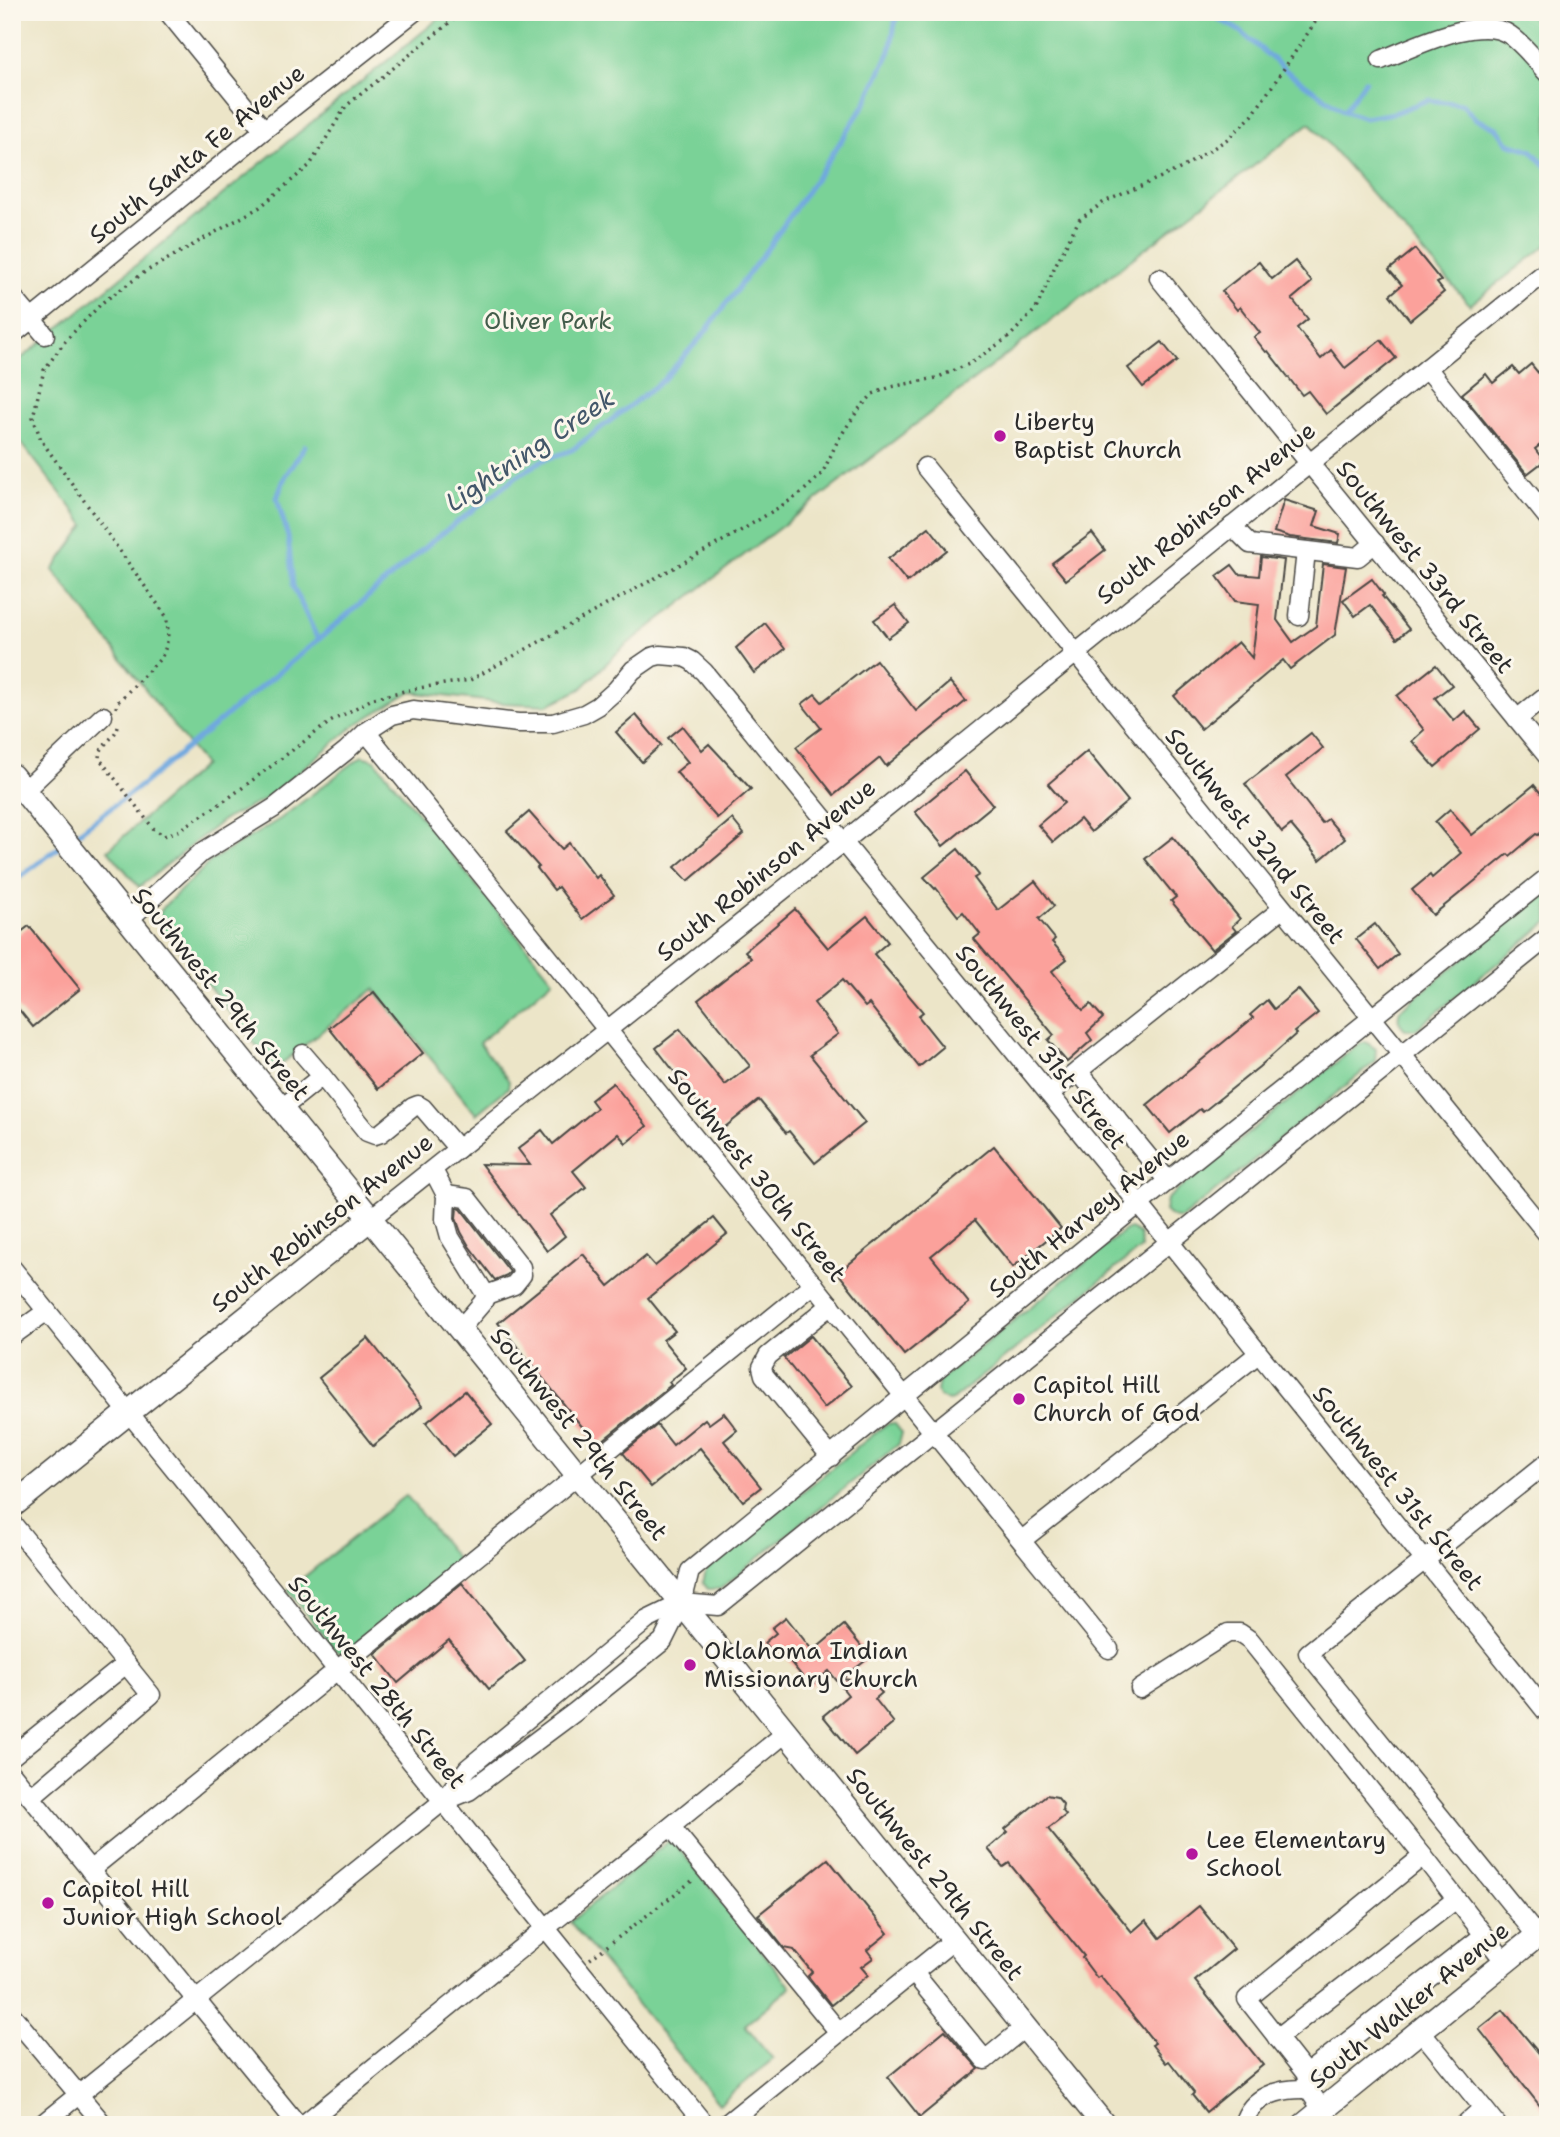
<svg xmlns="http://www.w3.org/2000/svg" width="1560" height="2137" viewBox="0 0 1560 2137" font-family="'Shantell Sans',sans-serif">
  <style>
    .green { fill: #7ad297; stroke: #527e61; stroke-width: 2 }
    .water { fill: #70a8df; stroke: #4e6a85; stroke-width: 2 }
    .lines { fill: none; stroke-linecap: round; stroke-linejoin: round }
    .stream { stroke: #70a8df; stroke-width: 5 }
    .building { fill: #fba19b }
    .minor-casing { stroke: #484743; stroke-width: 21 }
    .major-casing { stroke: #484743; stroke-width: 26 }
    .path { stroke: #484743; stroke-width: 3.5; stroke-dasharray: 2 5; stroke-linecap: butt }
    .minor { stroke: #fff; stroke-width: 18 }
    .major { stroke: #fff; stroke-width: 23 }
    .poi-dot { fill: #b5179e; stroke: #fbf7ec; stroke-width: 2.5 }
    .labels { text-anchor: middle; stroke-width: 6; stroke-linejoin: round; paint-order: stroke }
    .street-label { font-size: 24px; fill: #2b2b2b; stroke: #fbf7ec }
    .park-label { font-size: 24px; fill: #435d4b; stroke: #fbf7ec }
    .poi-label { font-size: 24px; fill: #2b2b2b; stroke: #fbf7ec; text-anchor: start }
    .water-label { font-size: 26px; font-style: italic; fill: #43576a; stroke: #fbf7ec }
  </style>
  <rect width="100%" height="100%" fill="#fbf7ec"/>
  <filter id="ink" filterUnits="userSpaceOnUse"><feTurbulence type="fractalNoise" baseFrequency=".0143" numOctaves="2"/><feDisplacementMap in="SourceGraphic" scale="14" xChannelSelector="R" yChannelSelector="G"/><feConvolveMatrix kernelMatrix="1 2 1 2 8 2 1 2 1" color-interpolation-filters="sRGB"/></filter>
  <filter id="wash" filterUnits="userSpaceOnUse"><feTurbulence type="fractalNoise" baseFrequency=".00686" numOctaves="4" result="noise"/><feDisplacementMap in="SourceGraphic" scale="28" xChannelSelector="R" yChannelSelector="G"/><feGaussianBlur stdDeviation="1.57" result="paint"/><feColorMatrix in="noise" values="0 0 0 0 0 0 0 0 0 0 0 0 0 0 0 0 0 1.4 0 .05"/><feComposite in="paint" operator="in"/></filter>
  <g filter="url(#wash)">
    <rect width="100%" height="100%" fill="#ece5c8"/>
    <g class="green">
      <path d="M447,12H1528L1548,36V244L1470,305L1310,123L621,649L581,689L548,705L502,703L410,692L354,726L266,799L223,820L139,887L108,850L204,765L53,570L85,525L12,431V366Z"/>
      <path d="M362,756L375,760L553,980L479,1043L509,1081L508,1088L476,1114L374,989L275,1069L161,926L160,914L162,908L212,860L280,819Z"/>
      <path d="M1548,890V922L1415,1030L1405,1029C1398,1022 1397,1019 1400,1010Z"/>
      <path d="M1366,1042L1376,1049L1375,1062L1182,1218C1174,1219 1171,1217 1165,1211L1167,1199L1359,1044Z"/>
      <path d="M1130,1229L1140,1234L1141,1248L952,1400L948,1401L939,1396L937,1391L939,1381L1124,1231Z"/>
      <path d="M891,1423L895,1424L902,1433L899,1444L720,1589H708L703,1583L706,1570L885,1425Z"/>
      <path d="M406,1495L461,1564L345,1653L337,1652L288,1590Z"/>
      <path d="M671,1839L791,1987L745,2025L773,2059L719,2104L570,1922Z"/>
    </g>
    <path class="water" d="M1064,12H1177L1172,16L1127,23Z"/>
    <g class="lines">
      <g class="stream">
        <path d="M1207,12L1240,31L1289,73L1344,111L1365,118L1394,113L1428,100L1462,104L1476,119L1497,128L1508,143L1531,150L1548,168"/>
        <path d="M1344,111L1365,81"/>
        <path d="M305,446L285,477L277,498L288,537L293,586L318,640"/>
        <path d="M70,839L144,783L318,640L431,542L511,481L541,461L572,450L662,381L703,335L770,245L827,162L865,104L890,51L896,18L901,12"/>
        <path d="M12,883L62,845"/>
      </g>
    </g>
    <g id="blocks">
      <g class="building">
        <path d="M1415,249L1441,281L1437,283L1444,292L1410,320L1390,295L1402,285L1389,270Z"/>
        <path d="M1295,261L1312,282L1292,299L1308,319L1297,328L1321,359L1331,350L1345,368L1381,340L1396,358L1326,414L1308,391L1302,395L1268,351L1266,352L1254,337L1260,333L1240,307L1237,310L1222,291L1259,262L1272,279Z"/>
        <path d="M1162,342L1177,361L1143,387L1128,368Z"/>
        <path d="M1531,364L1548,385V408L1541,414L1548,422V439L1535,449L1544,461L1527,474L1462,394L1486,374L1493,383L1513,367L1519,374Z"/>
        <path d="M1284,500L1319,511L1314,526L1340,534L1338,543L1290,537L1274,532Z"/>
        <path d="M929,527L947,550L907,582L888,559Z"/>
        <path d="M1092,533L1105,550L1066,580L1052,563Z"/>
        <path d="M1261,557L1284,560L1277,620L1293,642L1316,626L1323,564L1346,567L1335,635L1290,669L1283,660L1201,729L1174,696L1238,642L1252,658L1259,604L1235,601L1217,576L1232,565L1239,574L1259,576Z"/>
        <path d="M1372,579L1384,595L1382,596L1409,629L1397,639L1370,605L1355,616L1343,600Z"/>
        <path d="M895,605L909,623L888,638L874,620Z"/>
        <path d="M765,623L785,649L754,673L736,648Z"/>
        <path d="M876,660L916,711L950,682L966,701L886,766L880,758L834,795L796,747L821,728L802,704L815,694L822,702Z"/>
        <path d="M1436,665L1452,685L1435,698L1454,721L1465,711L1480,729L1435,767L1412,741L1424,730L1397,696Z"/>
        <path d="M636,715L661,745L642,762L616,732Z"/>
        <path d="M683,726L702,750L709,744L751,789L717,818L676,772L688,762L668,738Z"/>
        <path d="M1311,733L1323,748L1286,777L1322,823L1328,819L1345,839L1320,860L1291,825L1282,832L1245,784Z"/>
        <path d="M1087,751L1128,801L1091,832L1080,819L1053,842L1038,825L1064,803L1048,784Z"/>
        <path d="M965,771L993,805L943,846L915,812Z"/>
        <path d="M1534,785L1548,802V827L1538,835L1536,834L1510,856L1508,854L1433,915L1412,890L1430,875L1432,878L1461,853L1435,822L1450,809L1472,835Z"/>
        <path d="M529,812L562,849L569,843L596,878L599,875L614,895L582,919L558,887L554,890L537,868L539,867L507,831Z"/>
        <path d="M732,819L744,834L688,881L675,867Z"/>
        <path d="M1173,837L1240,919L1232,926L1236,931L1212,950L1171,901L1176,897L1145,859Z"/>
        <path d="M958,849L979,875L974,878L998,910L1035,881L1054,906L1039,919L1055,939L1052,942L1067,959L1052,971L1083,1010L1091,1004L1103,1018L1087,1033L1092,1040L1067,1062L1048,1040L1054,1035L974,939L980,934L963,912L958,916L936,888L935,889L924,877Z"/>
        <path d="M795,909L828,948L867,916L888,942L874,954L923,1012L918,1016L943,1047L919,1067L869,1004L865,1007L842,980L814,1003L838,1034L810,1055L865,1123L815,1163L789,1131L786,1133L759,1100L720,1131L656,1048L680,1029L725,1085L750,1066L698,1000L751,958L745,951Z"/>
        <path d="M1375,924L1398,954L1380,969L1356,939Z"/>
        <path d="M29,926L80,989L33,1027L12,1001V939Z"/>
        <path d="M1298,989L1318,1013L1294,1032L1296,1034L1259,1067L1203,1112L1200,1109L1170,1133L1147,1105L1253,1018L1250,1015L1267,1000L1274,1009Z"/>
        <path d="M374,992L423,1053L378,1089L329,1028Z"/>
        <path d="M613,1083L647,1126L626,1143L618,1134L573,1171L586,1187L550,1215L565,1236L547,1251L481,1164L530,1165L518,1149L542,1130L553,1144L597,1108L591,1100Z"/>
        <path d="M994,1146L1061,1228L1013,1267L975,1220L931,1256L969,1303L904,1355L838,1273Z"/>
        <path d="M457,1208L461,1209L510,1272L507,1275L495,1280L469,1246L461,1232L456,1218Z"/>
        <path d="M714,1218L727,1234L648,1298L675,1331L663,1340L686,1368L669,1382L671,1385L597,1445L498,1323L583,1254L609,1286L646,1256L655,1266Z"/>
        <path d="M811,1336L852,1386L824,1408L784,1358Z"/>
        <path d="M368,1338L422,1406L373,1446L319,1378Z"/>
        <path d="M465,1391L492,1424L453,1456L426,1423Z"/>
        <path d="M724,1413L737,1430L724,1441L761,1487L743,1501L700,1448L651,1487L623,1453L657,1425L673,1445L705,1419L709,1424Z"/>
        <path d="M462,1583L525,1661L489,1689L449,1640L398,1683L375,1654Z"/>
        <path d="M786,1617L813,1651L844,1625L870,1657L842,1679L873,1683L882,1693L875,1699L894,1723L855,1755L823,1716L848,1695L838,1682L829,1671L810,1686L780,1649L773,1654L764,1643L776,1633L772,1628Z"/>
        <path d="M1046,1795L1057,1797L1063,1804L1062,1810L1066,1815L1048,1829L1132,1932L1146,1920L1160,1938L1199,1906L1234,1949L1195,1981L1263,2065L1206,2112L1192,2095L1194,2093L1169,2061L1166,2063L1152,2045L1155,2043L1100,1976L1097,1978L1082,1958L1084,1956L1009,1863L1003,1867L988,1849L1008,1832L1005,1829Z"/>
        <path d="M828,1859L888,1933L867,1950L873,1958L861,1967L868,1975L831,2005L808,1976L812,1972L794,1950L784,1948L758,1915Z"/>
        <path d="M1503,2010L1548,2064V2116L1479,2029Z"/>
        <path d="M945,2030L979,2069L920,2117L888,2077Z"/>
      </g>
    </g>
  </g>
  <g filter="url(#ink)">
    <use href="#blocks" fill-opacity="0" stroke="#484743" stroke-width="2"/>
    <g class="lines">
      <g class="minor-casing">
        <g id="minor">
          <path d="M168,12L264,130"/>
          <path d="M1381,60C1413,48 1479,13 1510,35C1524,45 1536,61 1548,74"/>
          <path d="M1159,278L1548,757"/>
          <path d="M12,296L45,335"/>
          <path d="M12,335L264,130L414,12"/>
          <path d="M1427,368L1548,518"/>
          <path d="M925,467L1548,1235"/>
          <path d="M1232,526L1250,544L1358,557L1375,543"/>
          <path d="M1299,616L1306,551"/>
          <path d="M1517,719L1548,694"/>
          <path d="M366,732L1109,1649"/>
          <path d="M24,791L103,716"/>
          <path d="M128,920L201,853L274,808L346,751L366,732L392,715L413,710L518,723H553L584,714L598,706L616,690L633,670L652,657L660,655L684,657L692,661L704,672L1139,1204L1548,1714"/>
          <path d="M303,1054L322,1076"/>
          <path d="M1078,1071L1168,1181"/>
          <path d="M1049,1094L1282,909"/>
          <path d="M281,1109L322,1076L367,1132L375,1135L381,1133L413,1107L418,1105L423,1108L458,1149"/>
          <path d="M433,1170L446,1195L445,1219L450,1237L486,1295L483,1302L460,1329"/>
          <path d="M446,1195L467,1198L521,1267L522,1275L514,1285L486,1295"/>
          <path d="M370,1219L842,843L1548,270"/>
          <path d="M12,1268L705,2125"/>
          <path d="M831,1305L768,1356L762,1367L764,1375L831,1457"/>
          <path d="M12,1336L47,1311"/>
          <path d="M12,1523L126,1664L12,1756"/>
          <path d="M1022,1540L1258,1354"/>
          <path d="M1140,1689L1228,1633H1240L1250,1640L1423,1856L1505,1962"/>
          <path d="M12,1774L298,2125"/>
          <path d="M31,1797L151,1695L126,1664"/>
          <path d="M442,1802L469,1791L575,1712L663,1641L682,1603L690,1571L1139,1204L1548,877"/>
          <path d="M671,1827L838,2031"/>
          <path d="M90,1870L814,1284"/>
          <path d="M1537,1936L1308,1653L1548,1462"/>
          <path d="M913,1972L985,2060L1025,2027"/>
          <path d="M12,2015L104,2125"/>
          <path d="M1421,2031L1497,2125"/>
          <path d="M1277,2038L1455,1900"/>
          <path d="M1306,2074L1484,1935"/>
          <path d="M1322,2109L1308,2089L1306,2074L1247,1999L1423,1856"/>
          <path d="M41,2125L442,1802L468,1768L647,1620L682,1603L718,1606L1548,937"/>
          <path d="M303,2125L787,1732"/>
          <path d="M725,2125L955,1939"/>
          <path d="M1243,2125C1251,2095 1280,2088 1308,2089"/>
          <path d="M1464,2125L1483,2108"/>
        </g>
      </g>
      <g class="major-casing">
        <g id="major">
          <path d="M12,776L1104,2125"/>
          <path d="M12,1506L370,1219"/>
          <path d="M1304,2125L1548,1927"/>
        </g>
      </g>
      <g class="path">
        <path d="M116,708L117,703L161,658C169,643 169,632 166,616L41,440L33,417L44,370L67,339L103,302L145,272L260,207L310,165L346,106L463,12"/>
        <path d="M118,726C115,739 100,744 99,758L153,828L164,836L180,830L230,797L330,722L374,698L413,689L470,680L737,533L799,495L822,474L838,440L858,410L873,394L891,387L936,378L969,364L1009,337L1036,309L1056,264L1079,220L1104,202L1182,168L1226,140L1252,116L1322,12"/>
        <path d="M590,1959L692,1881"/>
      </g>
      <use href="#minor" class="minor"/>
      <use href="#major" class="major"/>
    </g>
  </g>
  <g class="poi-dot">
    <circle cx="1000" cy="436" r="7"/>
    <circle cx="1019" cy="1399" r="7"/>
    <circle cx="690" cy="1665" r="7"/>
    <circle cx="1192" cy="1854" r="7"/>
    <circle cx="48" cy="1903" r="7"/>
  </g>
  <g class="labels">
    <g class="street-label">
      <text transform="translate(197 154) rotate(-39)" y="8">South Santa Fe Avenue</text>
      <text transform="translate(1206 513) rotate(-39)" y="8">South Robinson Avenue</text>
      <text transform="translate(1425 567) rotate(51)" y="8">Southwest 33rd Street</text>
      <text transform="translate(1255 836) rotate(51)" y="8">Southwest 32nd Street</text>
      <text transform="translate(766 870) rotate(-39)" y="8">South Robinson Avenue</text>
      <text transform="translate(221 994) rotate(51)" y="8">Southwest 29th Street</text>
      <text transform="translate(1041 1047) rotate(51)" y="8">Southwest 31st Street</text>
      <text transform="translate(757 1175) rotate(51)" y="8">Southwest 30th Street</text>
      <text transform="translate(1089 1214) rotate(-39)" y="8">South Harvey Avenue</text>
      <text transform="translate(322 1223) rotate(-38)" y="8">South Robinson Avenue</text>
      <text transform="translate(579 1434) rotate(51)" y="8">Southwest 29th Street</text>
      <text transform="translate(1398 1488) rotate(51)" y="8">Southwest 31st Street</text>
      <text transform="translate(377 1682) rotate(51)" y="8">Southwest 28th Street</text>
      <text transform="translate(935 1874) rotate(51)" y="8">Southwest 29th Street</text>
      <text transform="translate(1409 2005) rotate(-39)" y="8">South Walker Avenue</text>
    </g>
    <g class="park-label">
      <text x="548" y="329">Oliver Park</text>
    </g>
    <g class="poi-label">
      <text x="1014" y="430">Liberty<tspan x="1014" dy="28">Baptist Church</tspan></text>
      <text x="1033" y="1393">Capitol Hill<tspan x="1033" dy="28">Church of God</tspan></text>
      <text x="704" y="1659">Oklahoma Indian<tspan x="704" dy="28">Missionary Church</tspan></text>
      <text x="1206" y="1848">Lee Elementary<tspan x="1206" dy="28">School</tspan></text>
      <text x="62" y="1897">Capitol Hill<tspan x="62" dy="28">Junior High School</tspan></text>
    </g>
    <g class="water-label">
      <text transform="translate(530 450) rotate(-34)" y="9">Lightning Creek</text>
    </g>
  </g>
  <rect width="1560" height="2137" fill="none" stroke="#fbf7ec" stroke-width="42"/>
</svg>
